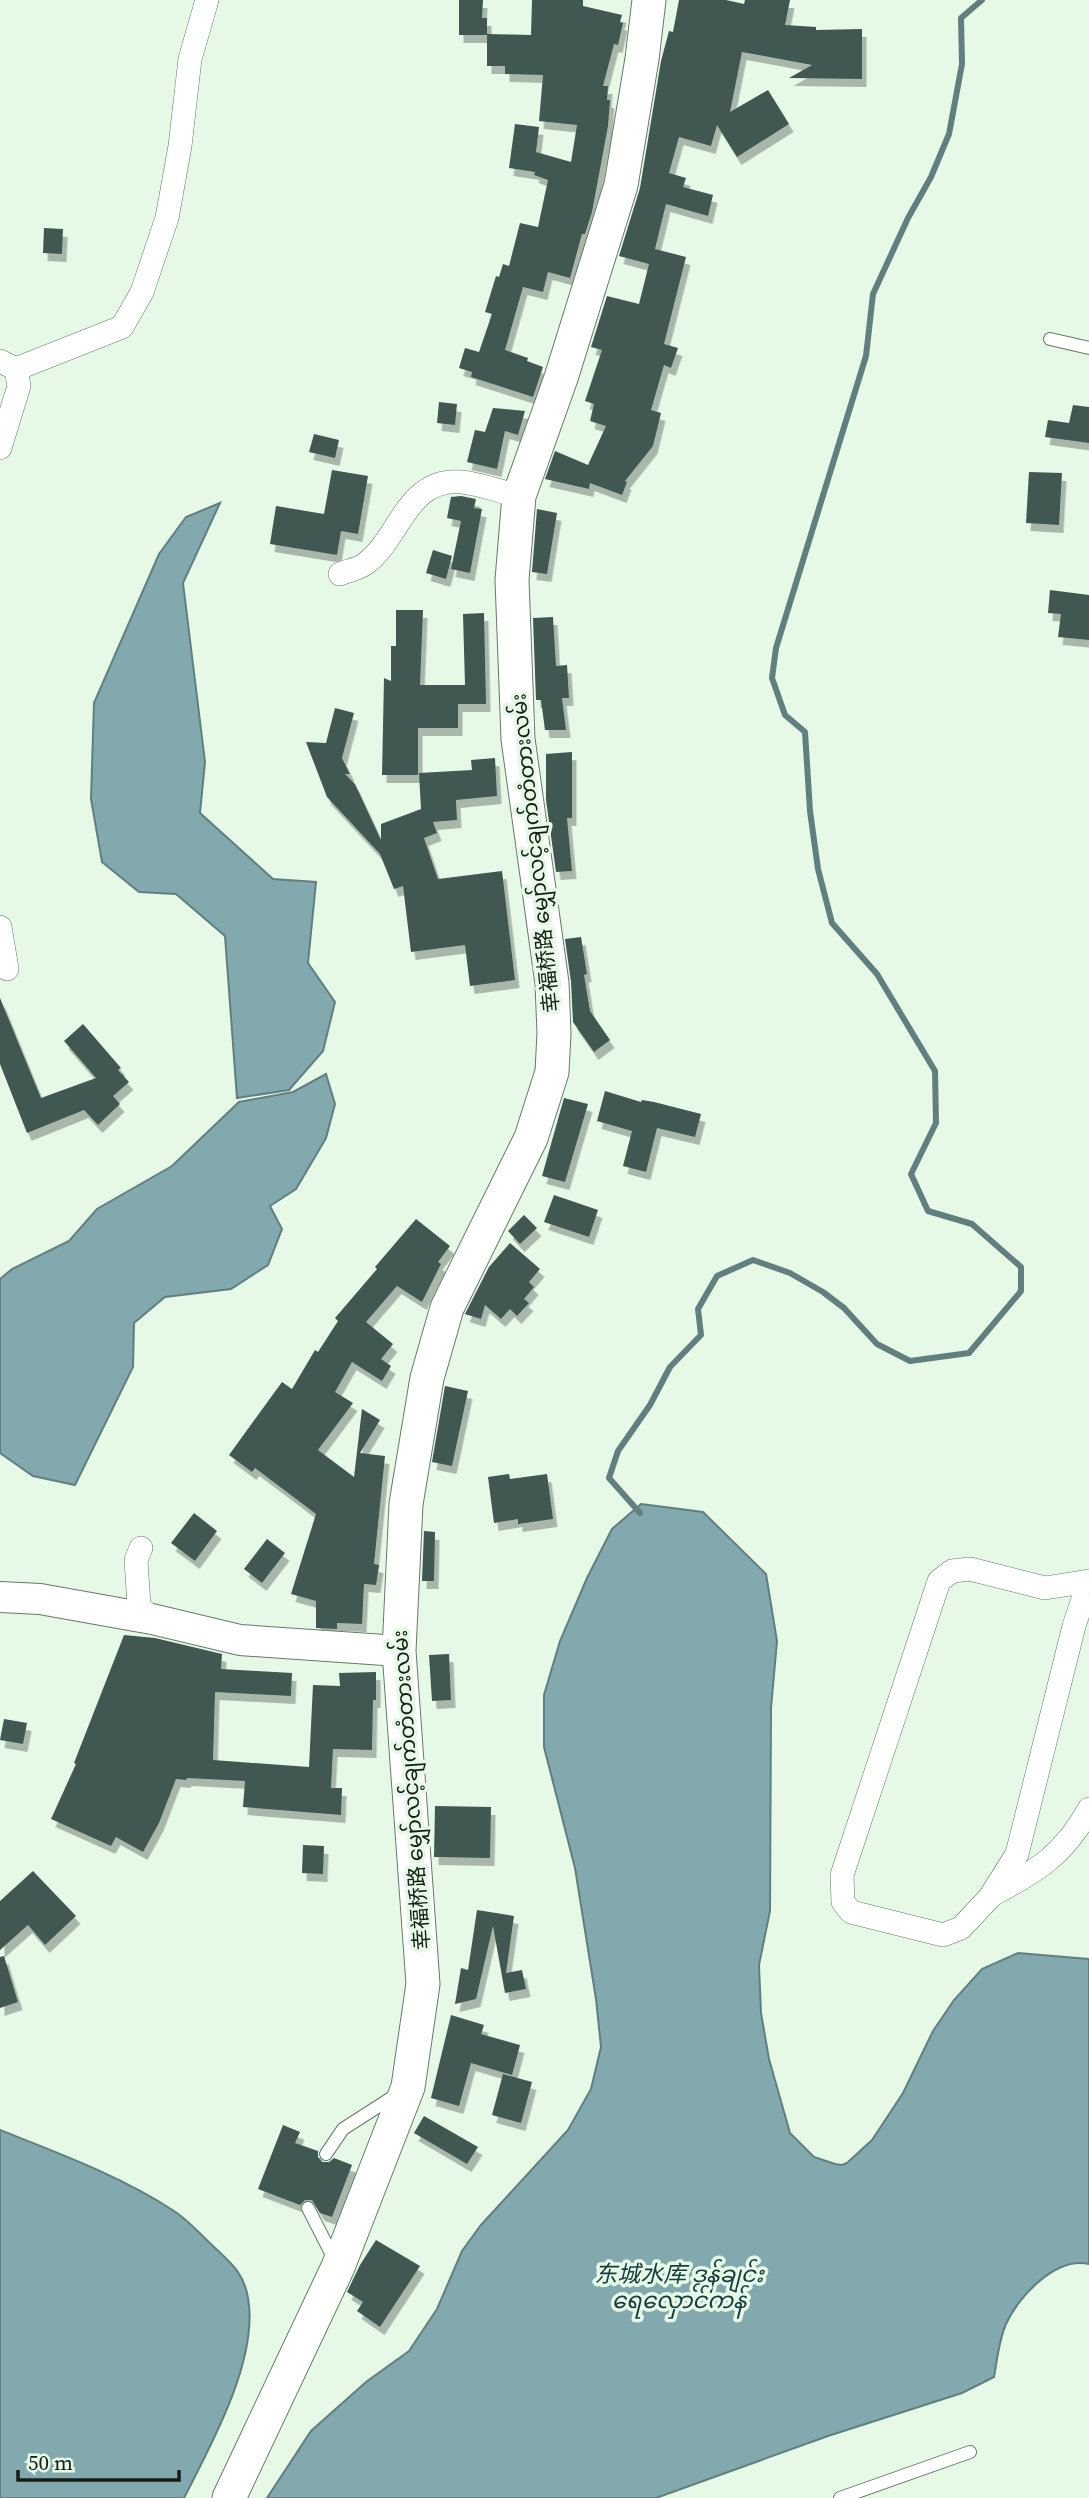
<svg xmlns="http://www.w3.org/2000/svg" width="1089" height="2498" viewBox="0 0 1089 2498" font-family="'Source Serif 4','Noto Sans SC','Noto Sans Myanmar',serif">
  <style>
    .water { fill: #82a9ad; stroke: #627f80; stroke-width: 2 }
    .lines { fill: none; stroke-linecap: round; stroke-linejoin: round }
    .stream { stroke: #627f80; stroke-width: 6 }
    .building { fill: #3f5851; filter: url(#shadow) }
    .service-casing { stroke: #687969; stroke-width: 14 }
    .minor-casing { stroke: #687969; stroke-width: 24 }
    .tertiary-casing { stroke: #687969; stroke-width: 32 }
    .secondary-casing { stroke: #687969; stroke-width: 35 }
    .service { stroke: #fff; stroke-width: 12 }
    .minor { stroke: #fff; stroke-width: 23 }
    .tertiary { stroke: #fff; stroke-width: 30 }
    .secondary { stroke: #fff; stroke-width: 33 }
    .labels { text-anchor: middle; stroke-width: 7; stroke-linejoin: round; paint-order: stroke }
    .street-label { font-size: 21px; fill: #161d16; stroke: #e5f9e6 }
    .water-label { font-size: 23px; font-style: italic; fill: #153b3f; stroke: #e5f9e6 }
  </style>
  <defs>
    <filter id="shadow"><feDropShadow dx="4.5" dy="8" stdDeviation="0" flood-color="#0004"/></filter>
  </defs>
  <rect width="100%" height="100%" fill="#e5f9e6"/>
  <g class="water">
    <path d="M220,503L183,583L205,762L200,813L273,879L316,882L308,963L335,1002L323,1051L289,1090L237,1098L225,936L176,894L139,892L102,862L91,799L94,703L159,554L186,517Z"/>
    <path d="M326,1074L335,1104L326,1138L296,1189L270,1206L282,1229L268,1265L231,1289L165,1297L134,1323L133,1367L75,1485L33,1476L0,1453V1279L12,1269L69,1241L97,1209L172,1166L239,1102L293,1092Z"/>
    <path d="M641,1504L703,1512L766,1574L777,1641L771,1708L770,1911L759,1965L761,2013L769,2059L790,2133L814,2157L835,2164L842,2165L847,2163L872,2140L903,2093L933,2031L954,2000L982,1969L1018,1953L1089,1959V2264C1056,2256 1018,2297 1006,2324C999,2340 997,2360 994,2377L962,2393L828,2436L656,2498H267L311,2431L366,2382L409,2351L437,2309L462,2251L481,2225L568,2130L591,2089L601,2047L596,1999L575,1868L544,1747V1695L560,1641L587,1578L612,1529Z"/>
    <path d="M0,2130C58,2153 121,2176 174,2211C188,2220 201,2235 213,2246C231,2263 244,2273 248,2298C259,2359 211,2445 184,2498H0Z"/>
  </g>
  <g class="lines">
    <path class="stream" d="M640,1513L609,1478L618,1451L650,1405L670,1367L701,1335L698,1309L717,1276L753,1260L790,1273L823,1292L844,1308L877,1344L910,1361L969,1353L1021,1291V1267L972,1224L928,1211L911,1174L936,1123L935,1071L877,974L832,923L818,869L810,811L805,732L785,715L772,678L776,648L866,356L873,294L908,218L931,177L949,134L962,64L961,18L982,0"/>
  </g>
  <g class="building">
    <path d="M459,0H483L482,18H487V34L531,35L532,0H583V6L622,15L620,22L623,23L618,45L614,44L603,86H608L607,100H610L608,126L592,212L585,234H582L570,278L548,272L543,292L523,287L505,350L528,358L527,361L543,367L533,397L471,377L472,372L459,368L465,348L479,352L492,314L485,312L496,276L499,277L503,264L509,266L520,223L538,227L548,180L534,175L535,172L509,168L515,124L539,127L536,152L571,162L577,125L539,121L543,75L505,74V66H487V35H459Z"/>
    <path d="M679,0H726L744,4L745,0H790L785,25L816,27V30L862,29V79L789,78L812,65L742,52L730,112L768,90L789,124L737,157L717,125L711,146L679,137L669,173L686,178L683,187L713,195L708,216L666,204L655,249L686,257L664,344L678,348L671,368L664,365L651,410L661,413L653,446L625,481L627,482L622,495L590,483L589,489L545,479L555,451L588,465L606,426L590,421L594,404L585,401L602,350L591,347L607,296L639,304L649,264L619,256L640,188L661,61L669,31L673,32Z"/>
    <path d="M44,228L63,229L62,254L43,253Z"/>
    <path d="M439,402L457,404L455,425L437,423Z"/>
    <path d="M1073,405L1089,407V443L1045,437L1048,420L1069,423Z"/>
    <path d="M493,408L525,411L518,435L505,431L497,469L467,462L475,430L485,432Z"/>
    <path d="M314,434L339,440L335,458L309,452Z"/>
    <path d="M332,470L368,476L358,534L341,531L337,555L270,544L276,506L324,514Z"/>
    <path d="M1029,472L1062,473L1059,525L1026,523Z"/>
    <path d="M461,496L476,499L474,508L482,509L470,573L451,569L461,521L447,518L451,497Z"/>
    <path d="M537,509L557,513L547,574L532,572Z"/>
    <path d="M433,550L452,556L446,579L426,573Z"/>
    <path d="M1050,590L1089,595V640L1058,637L1061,614L1048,613Z"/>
    <path d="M396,610H423L420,685H465L463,614L484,613L486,704H458V728H418V775H382L384,678L391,681V646H396Z"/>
    <path d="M553,617L556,666L567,665L569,698H562L566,730H545L541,700H536L533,618Z"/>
    <path d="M335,708L354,713L342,758L350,774H345L355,784L381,840V824L421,809L419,773L472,770L471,760L495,758L497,796L456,800L457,820L433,822L437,833L424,838L438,879L502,871L515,980L470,986L465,945L411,952L403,886L394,889L380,854L327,797L306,742L326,743Z"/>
    <path d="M572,752V818H567L572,871L556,872L546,800V754Z"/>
    <path d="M581,937L587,974L584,975L590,1011L610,1040L594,1052L573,1022L571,982L565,939Z"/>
    <path d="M0,998L41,1098L96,1078L64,1041L83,1024L121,1068L118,1070L129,1082L113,1096L120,1104L98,1125L84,1110L27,1133L0,1064Z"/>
    <path d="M605,1091L641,1102L642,1100L654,1102L701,1114L695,1137L657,1128L646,1172L623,1166L632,1131L597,1121Z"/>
    <path d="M564,1098L588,1104L565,1182L542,1176Z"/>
    <path d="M554,1195L598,1210L589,1237L544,1222Z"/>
    <path d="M524,1215L537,1228L520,1244L508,1231Z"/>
    <path d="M416,1219L450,1246L438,1262L441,1264L422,1302L397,1286L366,1322L393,1344L381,1359L391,1366L382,1381L352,1362L335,1392L353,1403L318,1450L354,1477L362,1409L380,1420L360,1453L385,1456L374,1564L379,1565L376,1585L364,1584L362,1624L337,1623V1629L316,1628V1601L291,1594L316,1514L255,1468L252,1472L229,1455L282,1382L292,1389L315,1350L318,1352L338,1321L335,1318L377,1269L375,1267Z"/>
    <path d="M510,1243L540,1269L529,1282L534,1287L524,1299L529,1303L517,1316L510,1309L501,1319L485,1305L481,1319L465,1314L489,1267Z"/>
    <path d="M445,1386L468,1391L452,1466L432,1462Z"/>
    <path d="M509,1474L510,1479L547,1474L553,1519L518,1524V1519L494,1523L488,1477Z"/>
    <path d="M194,1513L217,1531L195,1561L171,1543Z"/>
    <path d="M424,1531L435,1532L434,1581H422Z"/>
    <path d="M267,1539L285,1553L262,1583L244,1569Z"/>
    <path d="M124,1635L155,1638L222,1654L221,1669L292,1673L291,1696L215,1692L213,1760L309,1767L313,1685L340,1686L339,1673L376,1672V1700H373L372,1750L333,1749L331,1788H342L341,1815L243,1807L245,1781L187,1778L186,1780L176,1779L159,1823L143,1852L116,1837L111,1846L51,1819L76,1764L74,1763Z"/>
    <path d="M449,1654L451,1700L432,1701L429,1655Z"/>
    <path d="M4,1719L27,1723L23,1744L0,1740Z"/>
    <path d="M435,1806L491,1807L490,1858L434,1857Z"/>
    <path d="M303,1845L324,1846L323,1874L302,1873Z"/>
    <path d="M33,1871L76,1916L45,1945L28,1925L0,1950V1901Z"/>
    <path d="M477,1910L514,1916L506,1973L522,1970L526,1989L505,1993L493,1926L476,1999L455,2004L461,1968L468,1970Z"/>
    <path d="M4,1956L18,2002L0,2008V1957Z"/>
    <path d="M451,2015L484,2025L481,2034L520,2045L512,2075L471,2063L459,2106L431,2098Z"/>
    <path d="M503,2074L532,2082L521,2123L492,2115Z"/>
    <path d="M424,2116L478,2147L467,2164L414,2133Z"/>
    <path d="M283,2125L300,2132L295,2143L318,2151V2157L322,2162H329L334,2158L352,2165L332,2217L320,2213L312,2200H305L300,2205L258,2189Z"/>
    <path d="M376,2240L420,2266L380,2327L357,2311L363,2302L347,2292L360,2265Z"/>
  </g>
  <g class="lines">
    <g class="service-casing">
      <g id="service">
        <path d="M1050,339L1089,348"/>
        <path d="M326,2154L343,2129L396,2095"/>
        <path d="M308,2208L335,2261"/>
        <path d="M840,2498L970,2452"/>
      </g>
    </g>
    <g class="minor-casing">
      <g id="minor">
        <path d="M0,361L16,369L19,386L0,448"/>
        <path d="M16,369L122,327L142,292L167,218L180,146L190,59L207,0"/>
        <path d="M340,574C347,571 358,569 365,564C401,538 406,477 462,482C481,484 501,492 519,496"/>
        <path d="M0,927L7,969"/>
        <path d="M141,1548L136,1560L139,1606L152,1619"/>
        <path d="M1089,1581L1045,1588L970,1569L952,1571L939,1581L842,1875L843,1902L851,1912L943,1935L961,1928L990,1897L1017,1854L1074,1626L1089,1581"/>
        <path d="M992,1895C1037,1871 1064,1855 1089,1809"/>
      </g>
    </g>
    <g class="tertiary-casing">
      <path id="tertiary" d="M0,1597L40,1599L152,1619L240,1640L399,1651"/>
    </g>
    <g class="secondary-casing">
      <path id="secondary" d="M229,2498L338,2267L408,2087L423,1984L399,1651L406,1504L427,1378L447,1308L531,1138L552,1072L554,1033L552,983L518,739L512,580L519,496L561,378L621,185L642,59L649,0"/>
    </g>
    <use href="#service" class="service"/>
    <use href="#minor" class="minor"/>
    <use href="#tertiary" class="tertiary"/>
    <use href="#secondary" class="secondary"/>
  </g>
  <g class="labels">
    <g class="street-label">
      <text transform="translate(535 853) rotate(-96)" y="7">幸福桥路 မျှော်လင့်ချက်တံတားလမ်း</text>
      <text transform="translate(411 1790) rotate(-94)" y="7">幸福桥路 မျှော်လင့်ချက်တံတားလမ်း</text>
    </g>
    <g class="water-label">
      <text x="679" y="2282">东城水库 ဒွန်ချင်း<tspan x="679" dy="26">ရေလှောင်ကန်</tspan></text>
    </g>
  </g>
  <path d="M18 2470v10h161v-10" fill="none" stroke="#161d16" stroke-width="3.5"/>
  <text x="28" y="2470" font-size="21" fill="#161d16" stroke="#e5f9e6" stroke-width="5" paint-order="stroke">50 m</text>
</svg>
